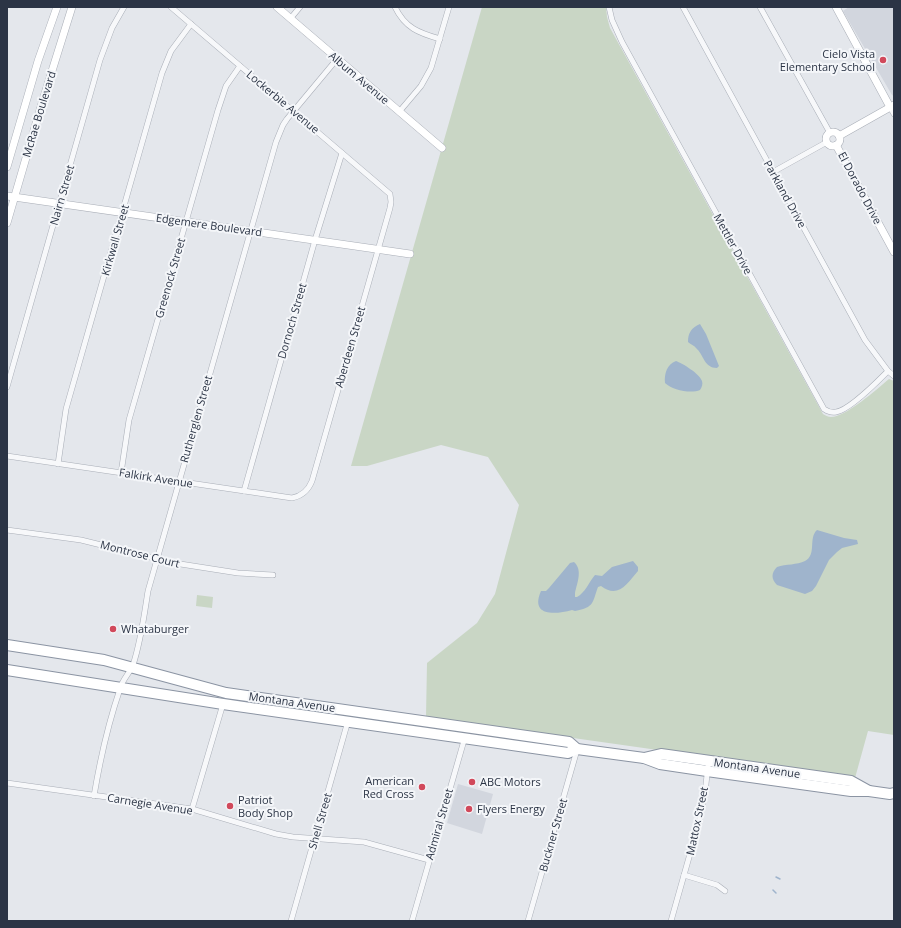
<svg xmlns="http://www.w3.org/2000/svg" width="901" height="928" viewBox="0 0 901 928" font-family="'Open Sans',sans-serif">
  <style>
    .built { fill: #d2d6de }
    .green { fill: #c9d6c5 }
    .water { fill: #9fb4cc }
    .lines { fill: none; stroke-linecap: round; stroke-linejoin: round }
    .stream { stroke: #9fb4cc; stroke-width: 1.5 }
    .street-casing { stroke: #a9aeb7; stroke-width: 6 }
    .secondary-casing { stroke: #a9aeb7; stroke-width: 8 }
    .highway-casing { stroke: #8b94a3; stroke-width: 12 }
    .street { stroke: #f7f8fa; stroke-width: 5 }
    .secondary { stroke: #fff; stroke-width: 7 }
    .highway { stroke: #fff; stroke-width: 10 }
    .poi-dot { fill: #d1495b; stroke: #f4f6f9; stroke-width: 1.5 }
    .labels { text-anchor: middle; stroke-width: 4; stroke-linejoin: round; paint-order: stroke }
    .poi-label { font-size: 11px; fill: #2b3445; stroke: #f4f6f9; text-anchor: start }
    .street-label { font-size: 11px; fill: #2b3445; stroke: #f4f6f9 }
  </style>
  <rect width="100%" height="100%" fill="#e4e7ec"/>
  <g class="built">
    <path d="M849,7H894V96L892,95L843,11Z"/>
    <path d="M458,784L493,794L482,834L447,823Z"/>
  </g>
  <g class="green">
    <path d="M482,7H606L607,17L610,28L823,414C825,415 828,417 831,417C846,417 877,389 889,379L894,381V735L868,731L855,778L426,717L427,663L477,623L495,594L519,505L488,457L441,445L367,466H351Z"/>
    <path d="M197,595L213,597L212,608L196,606Z"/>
  </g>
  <g class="water">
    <path d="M700,324L706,334L719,366L717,368C704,368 704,355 696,348C694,345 691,345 688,342C688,333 691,328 700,324Z"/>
    <path d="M676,361C682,363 700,374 702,381C703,384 702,387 700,390C691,394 672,390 665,383C664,374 667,364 676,361Z"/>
    <path d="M817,530L844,538L857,540L858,544L842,548L837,552L829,560L816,586L812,591L805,594L777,585C771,579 771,573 777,567C786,564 797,565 805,561C817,555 808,538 817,530Z"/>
    <path d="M633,561L638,567V571C627,584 618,599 601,586L598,587C592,603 595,607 575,611L572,610C554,615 530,616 541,591H546L549,588L570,563L574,562C583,570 577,583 575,593V597H577C585,593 589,582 595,575L602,576L612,567Z"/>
  </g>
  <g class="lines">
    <g class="stream">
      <path d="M776,877L780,879"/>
      <path d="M773,890L776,893"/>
    </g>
    <g class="street-casing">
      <g id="street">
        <path d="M395,7C405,28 419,33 440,39"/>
        <path d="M609,7L612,20L622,42L824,409C827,411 832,413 836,412C850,410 878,381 888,371"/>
        <path d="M683,7L865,340L888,371L894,376"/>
        <path d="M760,7L830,133"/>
        <path d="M290,19L300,7"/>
        <path d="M890,107L894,114"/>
        <path d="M399,112L421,86L431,68L449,7"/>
        <path d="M773,172L827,142"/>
        <path d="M7,387L100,60L112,28L124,7"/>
        <path d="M7,456L292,498C302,496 308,491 312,481L390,208L391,202L390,194L171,7"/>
        <path d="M58,464L66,409L162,73L171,51L191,24"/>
        <path d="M121,473L129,420L218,110L226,86L240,66"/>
        <path d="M244,491L315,240L342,153"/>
        <path d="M7,530L81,540L174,563L238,573L273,575"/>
        <path d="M7,783L192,809L276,834L293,837L364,842L429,860"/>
        <path d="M94,796C100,760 108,724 120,689C122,680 129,674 133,665C141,641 144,616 148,591L276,142L283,125L287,119L337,59"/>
        <path d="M192,809L223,704"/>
        <path d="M684,875L717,885L725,891"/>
        <path d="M291,921L348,721"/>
        <path d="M412,921L465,737"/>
        <path d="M528,921L577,750"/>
        <path d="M671,921L699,822L705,793L708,766"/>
      </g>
    </g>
    <g class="secondary-casing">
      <g id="secondary">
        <path d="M277,7L442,148"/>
        <path d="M836,7L890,107"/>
        <circle cx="833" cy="139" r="7"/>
        <path d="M839,136L894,105"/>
        <path d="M836,145L894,252"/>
        <path d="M7,167L38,61L57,7"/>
        <path d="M7,196L410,254"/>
        <path d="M7,223L42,103L72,7"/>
      </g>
    </g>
    <g class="highway-casing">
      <g id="highway">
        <path d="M7,645L104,660L226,693L569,742L577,749L644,758L660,764L707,771L851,791H869L890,794L894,793"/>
        <path d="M7,670L223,704L568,753L577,749"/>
        <path d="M644,758L661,754L851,781L869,791"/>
      </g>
    </g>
    <use href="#street" class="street"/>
    <use href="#secondary" class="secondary"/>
    <use href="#highway" class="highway"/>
  </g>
  <g class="poi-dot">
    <circle cx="883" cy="60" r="4"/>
    <circle cx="113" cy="629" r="4"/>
    <circle cx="472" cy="782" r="4"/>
    <circle cx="422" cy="787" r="4"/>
    <circle cx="230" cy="806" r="4"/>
    <circle cx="469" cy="809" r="4"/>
  </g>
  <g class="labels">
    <g class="poi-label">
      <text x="875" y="58" text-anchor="end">Cielo Vista<tspan x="875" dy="13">Elementary School</tspan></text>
      <text x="121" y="633">Whataburger</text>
      <text x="414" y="785" text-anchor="end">American<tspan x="414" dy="13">Red Cross</tspan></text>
      <text x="480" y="786">ABC Motors</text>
      <text x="238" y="804">Patriot<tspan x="238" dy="13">Body Shop</tspan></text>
      <text x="477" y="813">Flyers Energy</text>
    </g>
    <g class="street-label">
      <text transform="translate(359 78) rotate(40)" y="4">Album Avenue</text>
      <text transform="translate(283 102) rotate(40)" y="4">Lockerbie Avenue</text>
      <text transform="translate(39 114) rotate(-73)" y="4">McRae Boulevard</text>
      <text transform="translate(860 188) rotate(62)" y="4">El Dorado Drive</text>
      <text transform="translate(785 194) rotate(61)" y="4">Parkland Drive</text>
      <text transform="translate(62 195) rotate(-74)" y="4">Nairn Street</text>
      <text transform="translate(209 225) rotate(8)" y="4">Edgemere Boulevard</text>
      <text transform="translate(115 240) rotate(-74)" y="4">Kirkwall Street</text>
      <text transform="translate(733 244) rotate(61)" y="4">Mettler Drive</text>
      <text transform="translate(170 278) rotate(-74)" y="4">Greenock Street</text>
      <text transform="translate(292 321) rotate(-74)" y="4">Dornoch Street</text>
      <text transform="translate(350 347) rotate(-74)" y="4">Aberdeen Street</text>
      <text transform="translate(196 419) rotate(-74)" y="4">Rutherglen Street</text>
      <text transform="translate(156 478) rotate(9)" y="4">Falkirk Avenue</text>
      <text transform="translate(140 554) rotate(14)" y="4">Montrose Court</text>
      <text transform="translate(292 702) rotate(8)" y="4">Montana Avenue</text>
      <text transform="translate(757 768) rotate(8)" y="4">Montana Avenue</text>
      <text transform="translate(150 804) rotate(9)" y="4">Carnegie Avenue</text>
      <text transform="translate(320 821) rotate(-74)" y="4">Shell Street</text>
      <text transform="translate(697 821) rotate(-78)" y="4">Mattox Street</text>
      <text transform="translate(439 824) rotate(-74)" y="4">Admiral Street</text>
      <text transform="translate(553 835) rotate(-74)" y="4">Buckner Street</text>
    </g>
  </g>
  <rect width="901" height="928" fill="none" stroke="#2b3445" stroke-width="16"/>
</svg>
